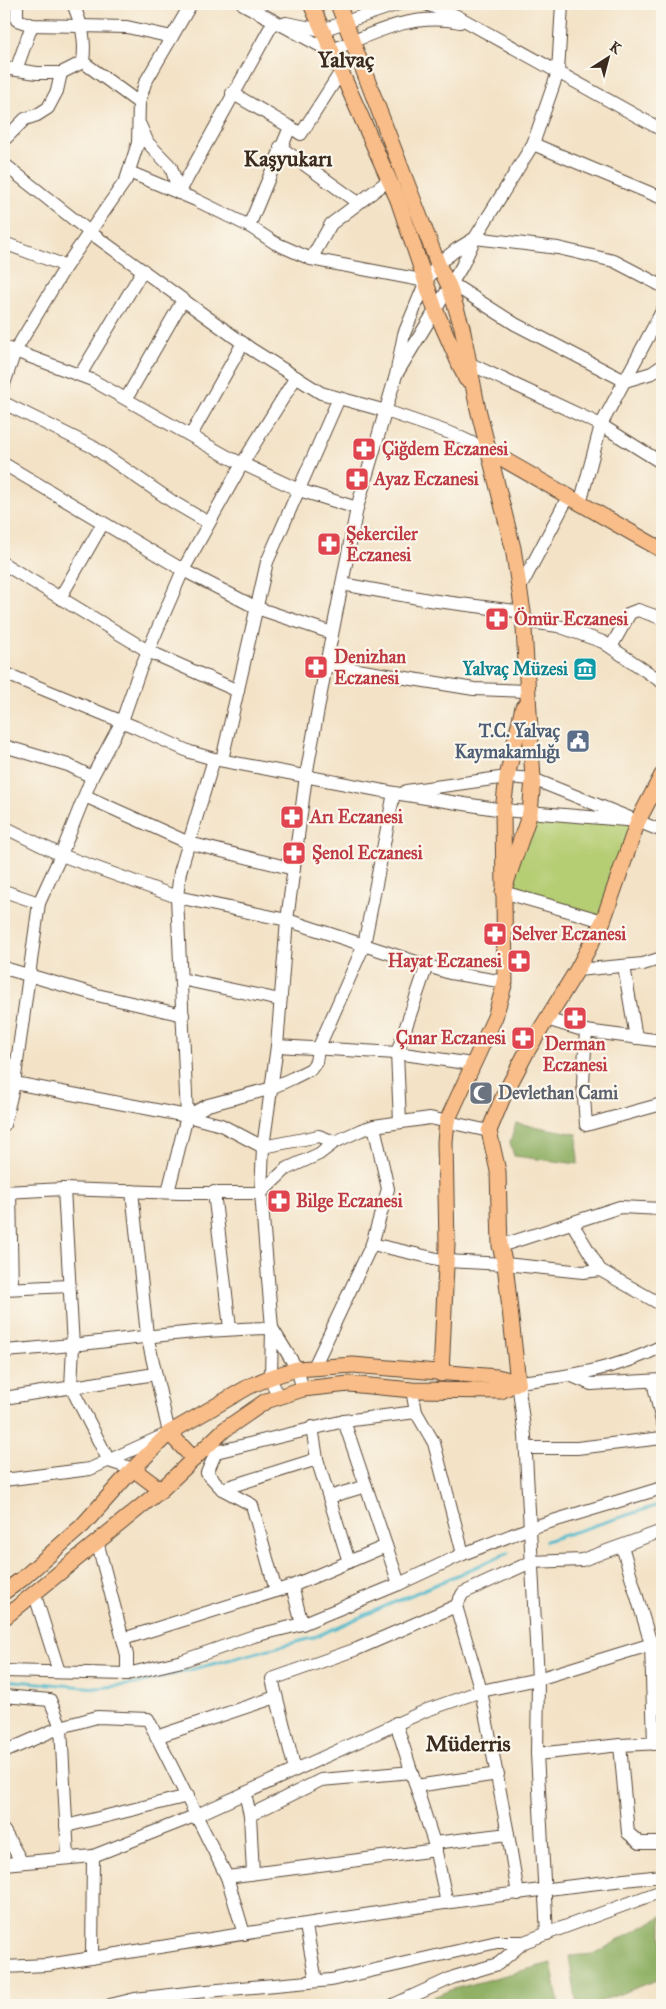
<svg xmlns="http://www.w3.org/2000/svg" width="666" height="2009" viewBox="0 0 666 2009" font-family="'IM FELL Great Primer',serif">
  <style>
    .green { fill: #b5cd73; stroke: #787c48 }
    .forest { fill: #90b065; stroke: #666d42 }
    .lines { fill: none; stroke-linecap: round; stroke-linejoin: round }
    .stream { stroke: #4db8ca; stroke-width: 3 }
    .minor-casing { stroke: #574637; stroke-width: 14 }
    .major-casing { stroke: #574637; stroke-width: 17 }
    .minor { stroke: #fff; stroke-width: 12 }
    .major { stroke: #f8bd88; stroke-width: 15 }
    .labels { text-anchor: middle; stroke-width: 4.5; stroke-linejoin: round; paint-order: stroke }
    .health-label { font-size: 18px; font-weight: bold; fill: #be3a42; stroke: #fbf7ec; text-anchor: start }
    .culture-label { font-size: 18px; font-weight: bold; fill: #0d838f; stroke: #fbf7ec; text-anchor: end }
    .service-label { font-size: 18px; font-weight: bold; fill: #4e5e75; stroke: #fbf7ec; text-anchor: end }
    .worship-label { font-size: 18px; font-weight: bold; fill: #5b616d; stroke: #fbf7ec; text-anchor: start }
    .district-label { font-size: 22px; font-weight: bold; fill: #3b2a1e; stroke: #fbf7ec }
  </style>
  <rect width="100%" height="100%" fill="#fbf7ec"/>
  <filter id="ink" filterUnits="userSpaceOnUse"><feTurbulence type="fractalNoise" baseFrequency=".02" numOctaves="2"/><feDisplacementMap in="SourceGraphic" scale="10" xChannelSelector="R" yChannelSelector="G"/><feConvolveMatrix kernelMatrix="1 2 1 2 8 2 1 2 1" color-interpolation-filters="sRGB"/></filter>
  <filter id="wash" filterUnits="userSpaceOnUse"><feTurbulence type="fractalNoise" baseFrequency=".0096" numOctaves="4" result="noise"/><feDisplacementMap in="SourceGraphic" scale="20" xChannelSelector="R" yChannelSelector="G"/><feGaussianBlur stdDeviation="1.12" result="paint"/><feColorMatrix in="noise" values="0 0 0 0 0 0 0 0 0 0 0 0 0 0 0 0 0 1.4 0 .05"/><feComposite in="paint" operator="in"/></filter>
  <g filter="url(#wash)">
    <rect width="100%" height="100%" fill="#f3e2c6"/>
    <path class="green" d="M530,813L638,821L603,921L503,892Z"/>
    <g class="forest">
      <path d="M516,1123L577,1134L578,1164L514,1156L510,1142Z"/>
      <path d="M662,1916V1978L591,2005H577L569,1956L594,1954Z"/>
      <path d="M551,1963L559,2005H415L450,1990Z"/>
    </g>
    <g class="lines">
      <g class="stream">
        <path d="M546,1541L662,1504"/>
        <path d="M4,1680L97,1688L136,1684L312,1638L508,1553"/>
      </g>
    </g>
  </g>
  <g filter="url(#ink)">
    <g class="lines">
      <g class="minor-casing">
        <g id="minor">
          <path d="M17,4V20L32,25L127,27L172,37"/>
          <path d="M73,4C82,25 86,39 83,62L139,103"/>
          <path d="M243,4L330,51C374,33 411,12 460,22"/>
          <path d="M426,4L455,15L662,130"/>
          <path d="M562,4L558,72L533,144L475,238L558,248L614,261L662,286"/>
          <path d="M286,23L322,30L398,4"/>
          <path d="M4,68L37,73H61L83,62"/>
          <path d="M16,70L32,25"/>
          <path d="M232,93L290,127L249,226"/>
          <path d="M140,125L148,143L171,167L179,193"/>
          <path d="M290,127L301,134L340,73"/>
          <path d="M4,140L25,119L37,115L48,108L57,91L61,73"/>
          <path d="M533,144L662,198"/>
          <path d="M280,147L357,202"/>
          <path d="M4,164L91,233L251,349L321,393L386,411L453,434L489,451"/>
          <path d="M129,172L196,200L249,226L275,243L311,259L426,281"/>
          <path d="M179,193L274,21"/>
          <path d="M4,243L66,266"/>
          <path d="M311,259L331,224L389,180"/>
          <path d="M451,283L515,324L625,381L652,373L662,366"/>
          <path d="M4,347L92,380L228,457L299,490L357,508"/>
          <path d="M464,361L601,425L662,463"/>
          <path d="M80,375L143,270"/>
          <path d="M4,384L15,351L66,266L126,180L138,143L139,103L145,83L191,4"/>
          <path d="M126,399L183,300"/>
          <path d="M4,403L93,447L173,502L209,523"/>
          <path d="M191,435L243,343"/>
          <path d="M4,464L183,570L257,608L332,633"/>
          <path d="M580,504L601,425L662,311"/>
          <path d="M4,564L148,651L238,691"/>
          <path d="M342,584L429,600L523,612"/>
          <path d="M520,588L568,497"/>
          <path d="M60,598L103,523"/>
          <path d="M524,621L558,626L603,642L662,682"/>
          <path d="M611,647L630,613L638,610L658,617L662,613"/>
          <path d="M326,665L474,689L526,691"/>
          <path d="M4,673L135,727L190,752L214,759L394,793L503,810L638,821"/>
          <path d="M4,746L68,765L92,777"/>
          <path d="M222,760L267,562L339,398"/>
          <path d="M406,791L507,777L533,779L662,831"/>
          <path d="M85,796L189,843L294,869"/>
          <path d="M4,827L61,855L177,897L287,920L450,973L505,982"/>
          <path d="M4,891L39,903"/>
          <path d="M503,892L603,921"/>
          <path d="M624,966L636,1038"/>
          <path d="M4,968L97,995L183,1015"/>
          <path d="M577,970L643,964L662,958"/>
          <path d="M181,979L280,1000"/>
          <path d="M546,1019L586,1031L662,1041"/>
          <path d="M586,1031L583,1083L586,1125L662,1104"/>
          <path d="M277,1046L397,1053L472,1064"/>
          <path d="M4,1081L187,1116L221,1125L263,1147L319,1136L335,1142"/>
          <path d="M187,1116L208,1105L269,1089L293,1078L311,1069L316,1062L318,1049L364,945L394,793"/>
          <path d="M400,1122L397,1053L427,965"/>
          <path d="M4,1125L14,1084L39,903L61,855L92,777L122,721L139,672L183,570L242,464L296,377"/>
          <path d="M64,1189L73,1346L71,1387L109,1461L133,1469"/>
          <path d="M4,1192L64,1189L180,1193H261L286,1169L319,1154L335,1142L361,1130L374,1126L430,1118L489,1131"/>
          <path d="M10,1192L12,1288"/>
          <path d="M168,1192L187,1116L177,897L180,872L214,759"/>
          <path d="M214,1192L230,1328"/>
          <path d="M572,1223L600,1270L662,1305"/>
          <path d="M372,1244L446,1261L505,1264L583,1272L600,1270"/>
          <path d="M500,1246L620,1207L662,1209"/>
          <path d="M4,1289L69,1286"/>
          <path d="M4,1351C94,1345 182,1329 272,1328L261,1193L263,1147L277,1046L287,920L306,776L326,665L357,508L396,375L404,334L426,281L438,264L457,249L475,238L462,266L396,375"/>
          <path d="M314,1367L372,1244L388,1189L374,1126"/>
          <path d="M572,1376L591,1384L662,1380"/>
          <path d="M653,1381L662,1422"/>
          <path d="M412,1390L416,1412L434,1443L463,1554"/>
          <path d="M277,1397L271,1377L272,1328L297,1369L303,1389"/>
          <path d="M4,1398L155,1374"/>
          <path d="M344,1421L399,1584"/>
          <path d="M312,1427L317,1459L349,1562"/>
          <path d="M526,1448H577L662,1438"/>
          <path d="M4,1480L90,1469L169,1433L147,1335L132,1191"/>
          <path d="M222,1489L317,1459"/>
          <path d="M329,1497L366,1486"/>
          <path d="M97,1541L127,1655V1674"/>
          <path d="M622,1546L651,1644L654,1744"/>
          <path d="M292,1586L302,1624"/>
          <path d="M276,1591L252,1505L222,1489L207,1473L216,1452L344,1421L416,1412"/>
          <path d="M34,1592L59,1672"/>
          <path d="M123,1639L292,1586L386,1546"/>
          <path d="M4,1671L127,1674L182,1661L254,1636L302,1624L399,1584L463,1554L530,1528L662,1488"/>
          <path d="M4,1696L50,1700L61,1727L68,1857"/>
          <path d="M396,1723L434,1843L447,1903"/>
          <path d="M156,1737L276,1697"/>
          <path d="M620,1745L628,1833L640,1843H662"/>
          <path d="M4,1752L61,1727L97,1717L148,1719L227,1877L244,1934"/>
          <path d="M537,1754L620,1745L662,1743"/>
          <path d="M295,1770L272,1679L357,1649L456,1606L463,1593L531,1562L582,1560L662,1531"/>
          <path d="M416,1786L498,1774"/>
          <path d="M245,1793L250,1815L253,1873"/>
          <path d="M250,1815L321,1780L412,1772"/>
          <path d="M66,1826L188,1796"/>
          <path d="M4,1831L21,1861"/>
          <path d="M508,1834L518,1894"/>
          <path d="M434,1843L508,1834L481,1691L456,1606"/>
          <path d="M4,1864L93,1856L197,1815L427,1710L481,1691L538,1679L662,1641"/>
          <path d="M227,1877L436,1850"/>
          <path d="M306,1926L316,1981"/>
          <path d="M547,1934L537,1754L538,1679L525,1436L518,1382C566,1377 619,1369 662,1346"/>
          <path d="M92,1958L93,1856"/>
          <path d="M4,1967L47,1965C252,1933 456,1897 662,1876"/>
          <path d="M110,2005L135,1999L196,1992L331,1980L497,1942H524L662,1891"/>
          <path d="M393,2005L454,1977L498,1964L524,1942"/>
        </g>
      </g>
      <g class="major-casing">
        <g id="major">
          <path d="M311,4L398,200L435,309L466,379"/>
          <path d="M338,4L438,264L449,286L462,327L477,405L513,548L523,612L533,779L530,813L503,892"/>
          <path d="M489,451L662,550"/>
          <path d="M441,1374L447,1245L445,1142L447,1121L495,1017L505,982L503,810L507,777L523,707"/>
          <path d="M518,1382L505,1264L500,1246L498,1171L489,1131L503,1097L526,1053L577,970L603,921L638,821L662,775"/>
          <path d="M169,1433L194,1459"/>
          <path d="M133,1469L161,1490"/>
          <path d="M4,1592L22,1579L82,1526L133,1469L169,1433L250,1386L271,1377L297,1369L353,1365L497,1377L518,1382"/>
          <path d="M4,1618L161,1490L224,1430L266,1401L303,1389L349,1384L412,1390L501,1391L518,1382"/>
        </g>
      </g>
      <use href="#minor" class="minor"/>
      <use href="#major" class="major"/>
    </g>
  </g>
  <defs>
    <g id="pharmacy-square" transform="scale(1.25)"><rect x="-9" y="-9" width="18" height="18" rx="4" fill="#e0444e" stroke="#fbf7ec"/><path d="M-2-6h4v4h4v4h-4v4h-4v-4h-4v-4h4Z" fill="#fff"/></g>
    <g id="museum-square" transform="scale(1.25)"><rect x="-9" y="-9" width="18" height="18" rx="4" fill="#0f9aa8" stroke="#fbf7ec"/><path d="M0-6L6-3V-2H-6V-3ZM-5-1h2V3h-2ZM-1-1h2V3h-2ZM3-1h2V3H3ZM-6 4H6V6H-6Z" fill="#fff"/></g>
    <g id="civic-square" transform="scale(1.25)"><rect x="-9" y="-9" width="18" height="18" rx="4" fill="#5c6f8a" stroke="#fbf7ec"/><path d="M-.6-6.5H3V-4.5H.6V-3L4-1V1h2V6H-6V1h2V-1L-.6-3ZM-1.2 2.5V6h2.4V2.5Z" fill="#fff"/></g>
    <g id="mosque-square" transform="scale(1.25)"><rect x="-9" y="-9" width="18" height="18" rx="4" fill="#6b7280" stroke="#fbf7ec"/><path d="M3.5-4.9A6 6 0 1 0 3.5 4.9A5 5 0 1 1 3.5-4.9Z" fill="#fff"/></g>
  </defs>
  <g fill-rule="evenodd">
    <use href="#pharmacy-square" x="364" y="449"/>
    <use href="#pharmacy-square" x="357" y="479"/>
    <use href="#pharmacy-square" x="329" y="544"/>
    <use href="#pharmacy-square" x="497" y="619"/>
    <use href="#pharmacy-square" x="316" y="667"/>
    <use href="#museum-square" x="585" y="669"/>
    <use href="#civic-square" x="578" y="741"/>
    <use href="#pharmacy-square" x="292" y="817"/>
    <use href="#pharmacy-square" x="294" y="853"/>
    <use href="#pharmacy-square" x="495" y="934"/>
    <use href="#pharmacy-square" x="519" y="961"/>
    <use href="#pharmacy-square" x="575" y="1018"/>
    <use href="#pharmacy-square" x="523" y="1038"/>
    <use href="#mosque-square" x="481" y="1093"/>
    <use href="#pharmacy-square" x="279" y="1201"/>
  </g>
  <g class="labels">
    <g class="health-label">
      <text x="382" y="455">Çiğdem Eczanesi</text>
      <text x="374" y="485">Ayaz Eczanesi</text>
      <text x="346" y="540">Şekerciler<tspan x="346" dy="21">Eczanesi</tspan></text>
      <text x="514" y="625">Ömür Eczanesi</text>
      <text x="334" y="663">Denizhan<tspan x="334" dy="21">Eczanesi</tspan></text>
      <text x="310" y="823">Arı Eczanesi</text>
      <text x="312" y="859">Şenol Eczanesi</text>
      <text x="512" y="940">Selver Eczanesi</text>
      <text x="502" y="967" text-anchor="end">Hayat Eczanesi</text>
      <text x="506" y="1044" text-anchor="end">Çınar Eczanesi</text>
      <text x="575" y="1050" text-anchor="middle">Derman<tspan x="575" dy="21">Eczanesi</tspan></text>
      <text x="296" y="1207">Bilge Eczanesi</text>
    </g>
    <g class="culture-label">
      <text x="568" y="675">Yalvaç Müzesi</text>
    </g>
    <g class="service-label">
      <text x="560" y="737">T.C. Yalvaç<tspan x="560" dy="21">Kaymakamlığı</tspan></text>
    </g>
    <g class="worship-label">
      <text x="498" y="1099">Devlethan Cami</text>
    </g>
    <g class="district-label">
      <text x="346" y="67">Yalvaç</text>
      <text x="288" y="166">Kaşyukarı</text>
      <text x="468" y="1751">Müderris</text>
    </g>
  </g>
  <rect width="666" height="2009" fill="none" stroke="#fbf7ec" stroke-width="20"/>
  <g transform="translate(608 58) rotate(36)" stroke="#fbf7ec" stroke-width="4" paint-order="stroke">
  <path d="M0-4L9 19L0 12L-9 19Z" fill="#3b2a1e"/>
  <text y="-8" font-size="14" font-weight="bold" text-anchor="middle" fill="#3b2a1e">K</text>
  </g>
</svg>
